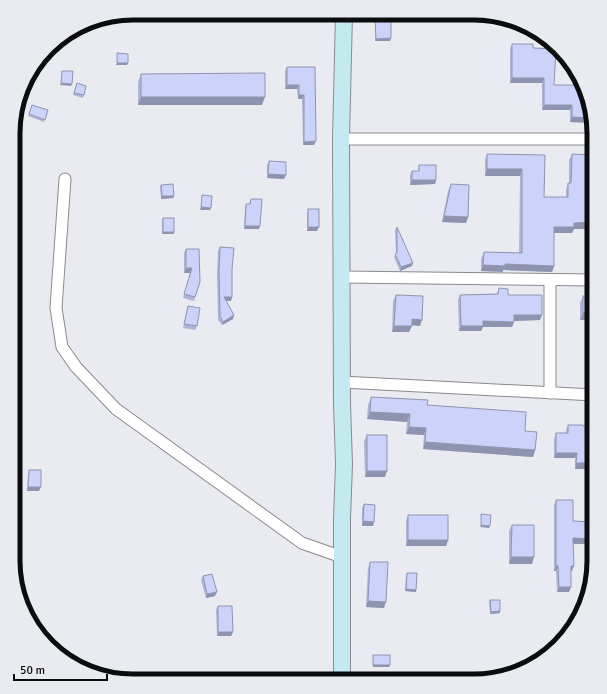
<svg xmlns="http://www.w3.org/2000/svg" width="607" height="694" viewBox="0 0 607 694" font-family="Signika,sans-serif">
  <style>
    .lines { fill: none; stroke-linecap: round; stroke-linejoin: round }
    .street-casing { stroke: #898a8e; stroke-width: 13 }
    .secondary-casing { stroke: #898a8e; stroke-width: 18 }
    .street { stroke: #fff; stroke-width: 11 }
    .secondary { stroke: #c3eaf0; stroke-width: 16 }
    .wall { fill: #afb5d7 }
    .shaded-wall { fill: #8e94af }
    .building { fill: #cbd3fa; stroke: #8e94af }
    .rim { fill: none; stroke: #0b0c0d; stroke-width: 5 }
  </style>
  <rect width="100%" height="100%" fill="#eaebf1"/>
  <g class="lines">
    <g class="street-casing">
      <g id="street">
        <path d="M344,15L393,14"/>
        <path d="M341,139H594"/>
        <path d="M65,179L56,308L62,347L76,367L116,409L302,543L342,557"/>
        <path d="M342,277L594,280"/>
        <path d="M342,382L594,395"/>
        <path d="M550,393V280"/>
      </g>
    </g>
    <g class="secondary-casing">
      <path id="secondary" d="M342,681V519L344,464L342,404L341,139L344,14"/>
    </g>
    <use href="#street" class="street"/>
    <use href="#secondary" class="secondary"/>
  </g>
  <g class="wall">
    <path d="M375,19L391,38L390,41H375Z"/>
    <path d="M512,44L533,48L554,85H580V83L591,123L570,122V110H542V83H510V49Z"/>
    <path d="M287,67H315L314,145H303L302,99H298L297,89H285V71Z"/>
    <path d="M141,74L262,105H138V82Z"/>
    <path d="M77,83L86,86L83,98L73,95Z"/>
    <path d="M32,105L48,110L44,122L28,116Z"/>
    <path d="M487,154L545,155L544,197H566V190L568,183H569V160L572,154L594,155V229H574L572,233H554V266L552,272L503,270V272L481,271V259L484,252L519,253L520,176H485V160Z"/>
    <path d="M269,161L284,179L267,178V165Z"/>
    <path d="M419,165L436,180L435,184L410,185V175L412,171H418Z"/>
    <path d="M451,184L468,217L466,223L442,222L448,191Z"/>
    <path d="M161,185L174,196L173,198L161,199L160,187Z"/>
    <path d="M251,199L259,229H244L245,207L246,204H249Z"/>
    <path d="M308,209L317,231H307V213Z"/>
    <path d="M163,218L174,232V234H162V220Z"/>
    <path d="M397,227L412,266L400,271L394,257L396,254L395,230Z"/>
    <path d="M220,247L232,269V297L231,301H226L234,315L233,319L222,325L218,320L217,274L218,251Z"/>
    <path d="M186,249L195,297L194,301L183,298L190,273H184V253Z"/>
    <path d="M499,288L508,295L542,315L540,320L514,321L512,327H483L481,331H459L458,300L460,295L497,294Z"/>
    <path d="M396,295L420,326L412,325L409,332H392L393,301Z"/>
    <path d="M583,296H594V320H580V303Z"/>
    <path d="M188,306L197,326L195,330L183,328Z"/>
    <path d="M371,397L427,405L525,431L535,450L533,457L423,449L424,435L406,434L407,422L367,419L368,405Z"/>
    <path d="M568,425L583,426H594L575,469V458H554V439L556,433H566V430Z"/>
    <path d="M367,435L385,477H365L364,441Z"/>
    <path d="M29,470L39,491H27L28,474Z"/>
    <path d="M556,500L593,544H573L572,571H571L569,592H557L556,571H554V505Z"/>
    <path d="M364,504L374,522L373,526H362V508Z"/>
    <path d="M408,515L448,540L446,546H406V521Z"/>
    <path d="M512,525L532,564H509V531Z"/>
    <path d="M370,562L384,608L366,607L368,568Z"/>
    <path d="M407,573L416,590V592L405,591L406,575Z"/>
    <path d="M203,576L215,596L206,598L201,580Z"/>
    <path d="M490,600L500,613L490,614L489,602Z"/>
    <path d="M218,606L233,632L231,636H217L216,610Z"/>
  </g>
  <g class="shaded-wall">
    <path d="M165,13H199L198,16L165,15Z"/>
    <path d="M80,28H84L83,30H76Z"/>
    <path d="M391,38L390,41H375L376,39Z"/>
    <path d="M117,63H128L127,65H116Z"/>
    <path d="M512,78H544L542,83H510Z"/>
    <path d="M61,83L72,84L71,86L60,85Z"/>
    <path d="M287,85H299L297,89H285Z"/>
    <path d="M299,95H304L302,99H298Z"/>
    <path d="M141,97H265L262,105H138Z"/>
    <path d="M544,105H572L570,110H542Z"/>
    <path d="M572,117L590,118L591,123L570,122Z"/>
    <path d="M316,141L314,145H303L304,142Z"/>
    <path d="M487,169H522L520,176H485Z"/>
    <path d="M268,174L286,175L284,179L267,178Z"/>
    <path d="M412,180H436L435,184L410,185Z"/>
    <path d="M162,196H174L173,198L161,199Z"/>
    <path d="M201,207L211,208L210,210H200Z"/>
    <path d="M444,216L468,217L466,223L442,222Z"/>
    <path d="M594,222V229H574L572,233H552L554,227L574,223Z"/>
    <path d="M245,226H260L259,229H244Z"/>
    <path d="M308,227H319L317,231H307Z"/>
    <path d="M163,232H174V234H162Z"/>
    <path d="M413,263L412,266L400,271L401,267Z"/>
    <path d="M505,264L554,266L552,272L503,270V272L481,271L483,265Z"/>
    <path d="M186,268H192L190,273H184Z"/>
    <path d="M224,297H232L231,301H222Z"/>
    <path d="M583,313H594V320H580Z"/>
    <path d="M234,315L233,319L222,325L223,322Z"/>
    <path d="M514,315H542L540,320L512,321Z"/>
    <path d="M412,319L422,320L420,326L410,325Z"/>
    <path d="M483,321L514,322L512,327H483L481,331H459L461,326Z"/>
    <path d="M394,326H412L409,332H392Z"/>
    <path d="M370,412L410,414L407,422L367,419Z"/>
    <path d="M409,427L426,428L424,435L406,434Z"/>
    <path d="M425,442L535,450L533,457L423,449Z"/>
    <path d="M556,453H577L575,458H554Z"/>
    <path d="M576,463H594V469H575Z"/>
    <path d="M367,471H387L385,477H365Z"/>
    <path d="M28,487H41L39,491H27Z"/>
    <path d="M363,521L374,522L373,526H362Z"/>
    <path d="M481,525L490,526L489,528L480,527Z"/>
    <path d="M573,538L594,539V541L593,544H571Z"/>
    <path d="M408,540H448L446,546H406Z"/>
    <path d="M511,557H534L532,564H509Z"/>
    <path d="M556,566H558L556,571H554Z"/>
    <path d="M571,566H574L572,571H569Z"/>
    <path d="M559,587H571L569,592H557Z"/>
    <path d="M406,589L416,590V592L405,591Z"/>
    <path d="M217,592L215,596L206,598L207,594Z"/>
    <path d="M368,601L386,602L384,608L366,607Z"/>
    <path d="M500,611V613L490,614L491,612Z"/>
    <path d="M218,632H233L231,636H217Z"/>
    <path d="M373,665H390L389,667H373Z"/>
  </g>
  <g class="building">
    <path d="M375,19H391V38L376,39Z"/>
    <path d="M84,25V28H80Z"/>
    <path d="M512,44H533V48L555,49L556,50L554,85H581L590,118L572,117V105H544V78H512Z"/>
    <path d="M117,53L128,54V63H117Z"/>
    <path d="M287,67H315L316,141L304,142V95H299V85H287Z"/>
    <path d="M62,71H73L72,84L61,83Z"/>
    <path d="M265,73V97H141V74Z"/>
    <path d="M77,83L86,86L84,95L74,93Z"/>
    <path d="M32,105L48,110L45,120L29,114Z"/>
    <path d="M487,154L545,155L544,197H568V183H571L572,154L594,155V222L574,223V227H554V266L505,264V266L483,265L484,252L522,253V169H487Z"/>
    <path d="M269,161L286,162V175L268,174Z"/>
    <path d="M419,165H436V180H412V171H419Z"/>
    <path d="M173,184L174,196H162L161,185Z"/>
    <path d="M451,184L469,185L468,217L444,216Z"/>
    <path d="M202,195L212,196L211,208L201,207Z"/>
    <path d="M251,199H262L260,226H245L246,204H250Z"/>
    <rect x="308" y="209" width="11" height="18"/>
    <rect x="163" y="218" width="11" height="14"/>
    <path d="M397,227L413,263L401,267L395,254L397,253Z"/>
    <path d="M220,247L234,248L232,269V297H224L234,315L223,322L220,316L219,271Z"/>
    <path d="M186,249H199L200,282L195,297L184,294L192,268H186Z"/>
    <path d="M499,288L508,289V295H542V315H514V322L483,321V326H461L460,295L498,294Z"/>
    <path d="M396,295L423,296L422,320L412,319V326H394Z"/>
    <rect x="583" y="296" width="11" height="17"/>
    <path d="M188,306L200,308L197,326L184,324Z"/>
    <path d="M371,397L428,400L427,405L526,412L525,431L537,432L535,450L425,442L426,428L409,427L410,414L370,412Z"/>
    <path d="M568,425H583V426H594V463H576L577,453H556V433H568Z"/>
    <rect x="367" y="435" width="20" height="36"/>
    <path d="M29,470H41V487H28Z"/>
    <path d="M556,500H573V521L594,522V539L573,538L574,566H571V587H559L558,566H556Z"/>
    <path d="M364,504L375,505L374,522L363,521Z"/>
    <path d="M481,514L491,515L490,526L481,525Z"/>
    <rect x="408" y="515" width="40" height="25"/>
    <path d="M512,525H534V557H511Z"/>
    <path d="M370,562H388L386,602L368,601Z"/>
    <path d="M407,573H417L416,590L406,589Z"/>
    <path d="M212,574L217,592L207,594L203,576Z"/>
    <path d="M490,600H500V611L491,612Z"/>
    <path d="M218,606H232L233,632H218Z"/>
    <path d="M544,648L550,649L544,655Z"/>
    <rect x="373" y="655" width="17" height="10"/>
  </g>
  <path d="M0 0H607V694H0ZM133 20H474A113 113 0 0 1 587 133V561A113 113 0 0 1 474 674H133A113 113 0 0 1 20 561V133A113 113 0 0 1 133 20Z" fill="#eaebf1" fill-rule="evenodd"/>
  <path class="rim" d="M133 20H474A113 113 0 0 1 587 133V561A113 113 0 0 1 474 674H133A113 113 0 0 1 20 561V133A113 113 0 0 1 133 20Z"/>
  <path d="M14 674v6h93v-6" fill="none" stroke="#0b0c0d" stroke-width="2"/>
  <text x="20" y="674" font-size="12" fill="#0b0c0d" stroke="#eaebf1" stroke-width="3" paint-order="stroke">50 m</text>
</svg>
